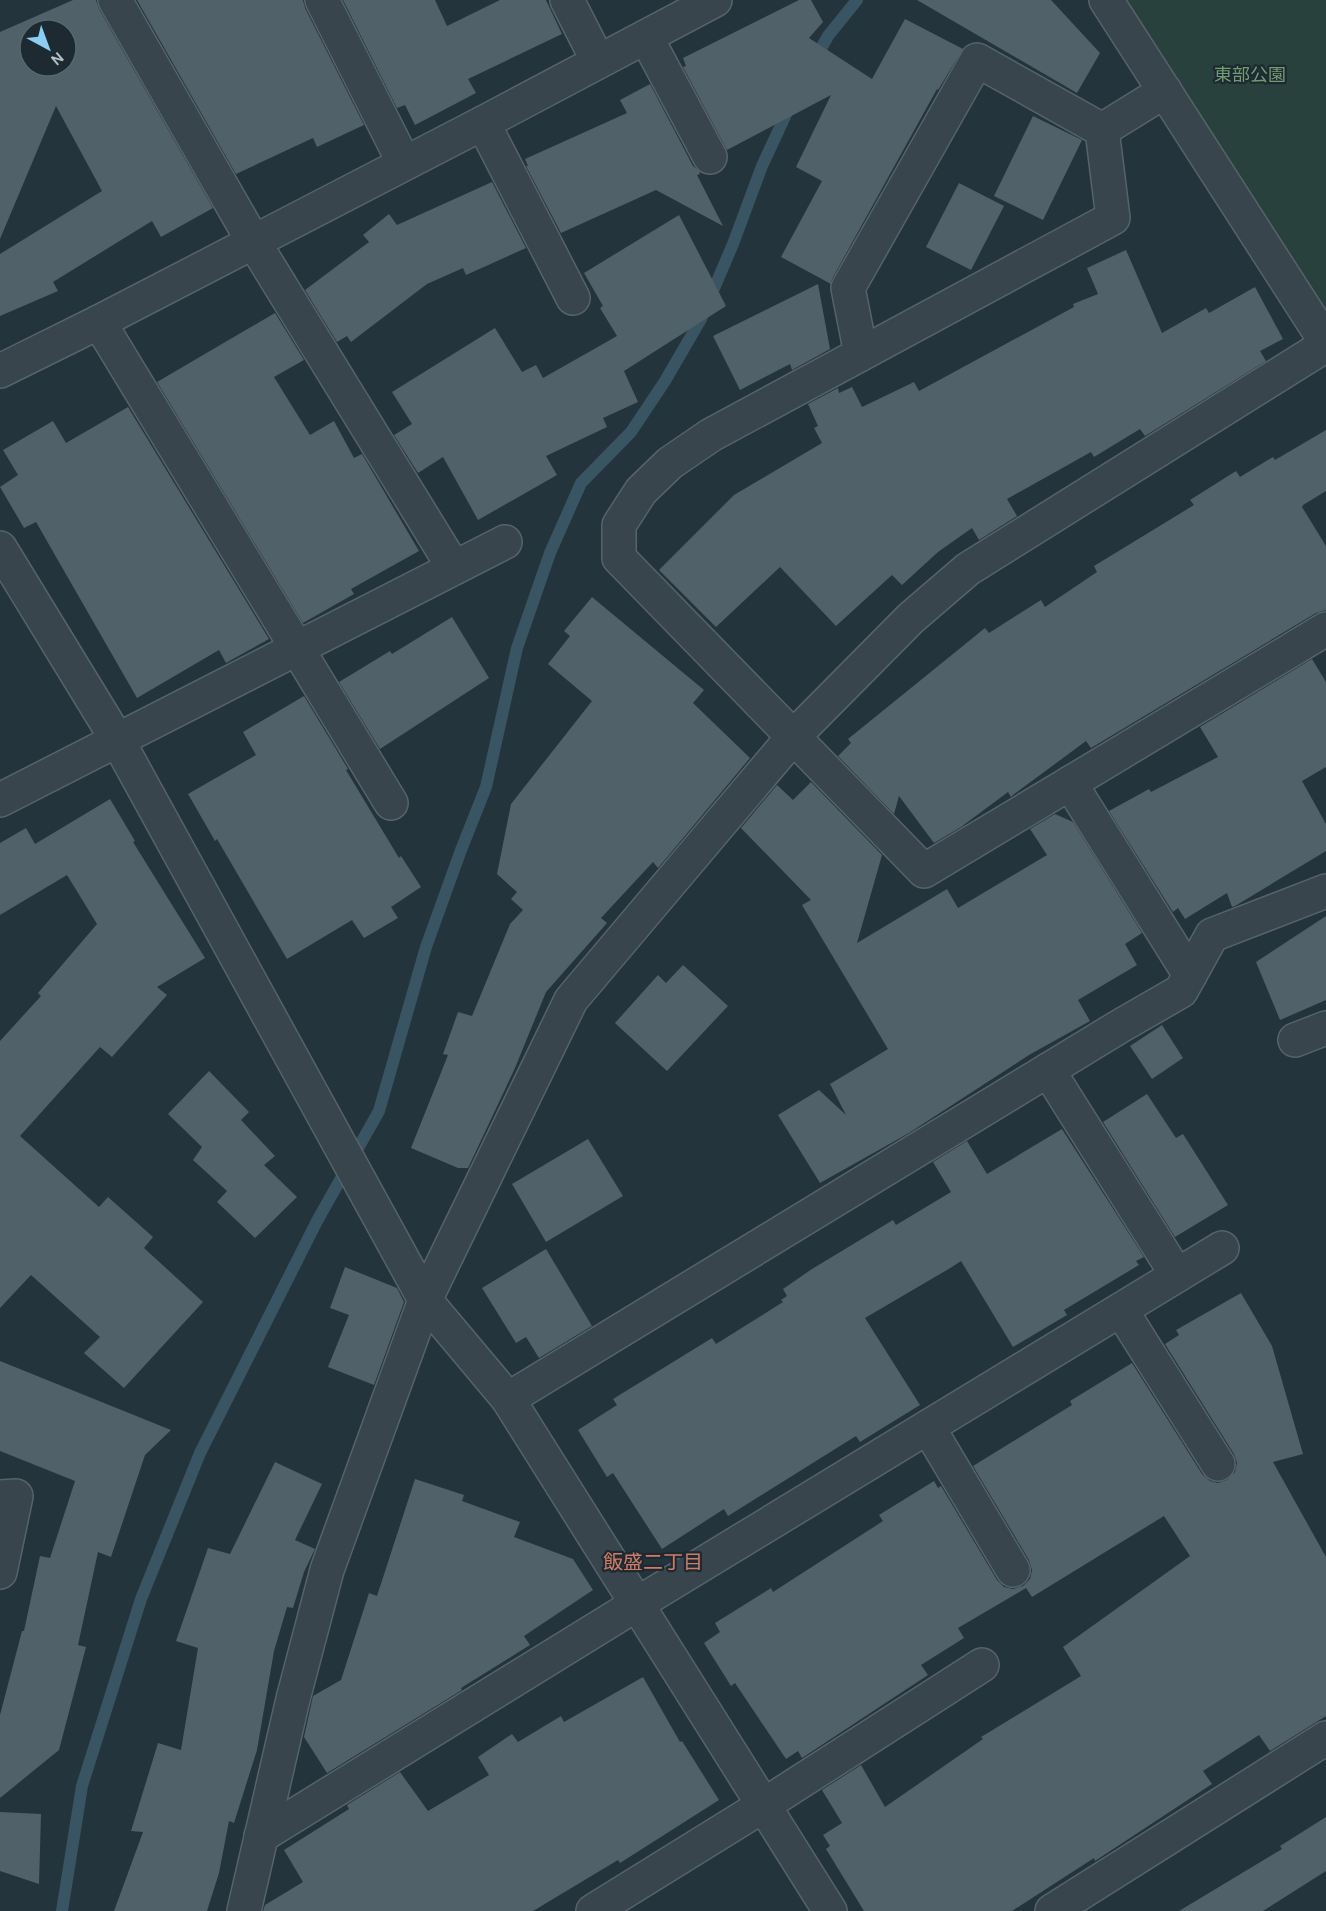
<svg xmlns="http://www.w3.org/2000/svg" width="1326" height="1911" viewBox="0 0 1326 1911" font-family="Karla,'Noto Sans JP',sans-serif">
  <style>
    .green { fill: #29413c }
    .lines { fill: none; stroke-linecap: round; stroke-linejoin: round }
    .stream { stroke: #395462; stroke-width: 12 }
    .building { fill: #506169; fill-rule: evenodd }
    .minor-casing { stroke: #56636a; stroke-width: 36 }
    .minor { stroke: #38454c; stroke-width: 33 }
    .labels { text-anchor: middle; stroke-width: 4.5; stroke-linejoin: round; paint-order: stroke }
    .park-label { font-size: 18px; fill: #749c73; stroke: #1d2a31 }
    .neighbourhood-label { font-size: 20px; fill: #d07b67; stroke: #1d2a31 }
  </style>
  <rect width="100%" height="100%" fill="#24343c"/>
  <path class="green" d="M1114,0H1326V333Z"/>
  <g class="lines">
    <g class="stream">
      <path d="M814,61L828,36L857,0"/>
      <path d="M62,1911L82,1786L141,1599L200,1453L317,1221L379,1111L426,947L461,850L486,787L517,648L550,553L581,483L631,432L665,381L701,319L733,244L762,166L789,108"/>
    </g>
  </g>
  <g class="building">
    <path d="M73,0H96L99,9L213,208L161,237L152,221L53,282L58,291L0,316V254L102,191L56,106L0,239V32ZM30,30H66V66H30Z"/>
    <path d="M137,0H303L305,8L364,125L317,147L313,138L236,174Z"/>
    <path d="M343,0H435L447,26L500,0H546L562,34L468,79L476,93L415,125L405,105L397,108Z"/>
    <path d="M799,0H811L823,22L809,38L872,79L905,19L963,49L938,90L937,89L832,279L831,284L781,257L822,181L796,167L831,95L727,150L683,67L686,66L683,58Z"/>
    <path d="M917,0H1051L1100,53L1077,93Z"/>
    <path d="M650,84L693,166L699,171L700,174L697,175L723,226L656,190L561,233L526,166H528L525,159L627,113L620,100Z"/>
    <path d="M1033,116L1082,140L1043,220L994,196Z"/>
    <path d="M492,182L526,248L466,275L463,268L427,284L351,342L347,336L337,342L305,290L369,242L363,235L389,214L397,225Z"/>
    <path d="M959,183L1004,206L971,270L926,247Z"/>
    <path d="M679,215L726,306L624,371L638,402L603,418L607,427L546,456L557,475L478,520L443,457L418,473L394,435L412,424L392,392L495,328L522,372L536,365L543,378L617,336L600,308L603,306L584,273Z"/>
    <path d="M1126,250L1162,333L1206,308L1209,313L1255,287L1283,339L1260,351L1266,361L1145,436L1140,429L1094,457L1091,452L1007,499L1017,516L979,540L972,528L938,552L902,585L892,575L836,626L780,567L716,627L659,570L734,495L822,443L814,428L818,426L808,404L838,388L839,393L852,387L862,407L914,382L919,391L1074,307L1073,304L1098,294L1087,268Z"/>
    <path d="M818,284L830,349L792,370L790,364L740,390L713,336Z"/>
    <path d="M275,313L304,360L274,377L310,435L334,421L354,458L362,454L419,551L351,589L354,594L303,623L157,382Z"/>
    <path d="M128,407L269,639L226,663L219,650L137,698L36,522L24,528L0,487L18,475L3,450L53,421L66,443Z"/>
    <path d="M1326,430V491L1303,505L1302,507L1326,546V610L1316,613L1091,748L1086,741L1013,795L1011,797L1008,792L961,827L934,843L899,796L894,814L838,756L851,743L848,739L985,628L989,633L1041,600L1045,607L1097,572L1094,566L1194,505L1190,500L1236,471L1240,477L1273,457L1275,460Z"/>
    <path d="M592,597L704,690L693,703L750,758L658,868L653,862L601,918L607,923L546,992L515,1068L468,1168H458L411,1148L448,1055L443,1054L458,1012L472,1016L510,924L523,910L511,899L517,892L497,874L511,804L592,701L548,664L570,636L564,631Z"/>
    <path d="M452,617L489,678L380,749L339,682L390,651L392,654Z"/>
    <path d="M1312,659L1326,682V767L1302,781L1326,824V851L1235,906L1232,907L1227,893L1185,919L1178,908L1173,912L1109,811L1149,789L1151,792L1218,757L1200,727Z"/>
    <path d="M304,696L348,769L346,770L399,858L401,856L421,887L391,907L398,918L364,938L352,920L287,959L217,839L215,841L188,794L256,755L243,732Z"/>
    <path d="M811,782L882,855L857,943L947,889L958,908L1047,855L1030,829L1055,814L1073,822L1142,933L1125,944L1137,965L1078,1000L1090,1021L1029,1055L909,1133L820,1183L778,1115L819,1090L846,1115L830,1084L888,1049L802,905L811,900L741,828L777,785L793,800Z"/>
    <path d="M110,799L135,841L133,842L205,958L157,987L167,995L112,1057L100,1047L20,1136L99,1207L108,1197L153,1237L144,1248L203,1302L124,1388L84,1353L100,1337L31,1275L0,1308V1041L41,996L38,993L97,924L67,875L0,915V843L26,828L35,844Z"/>
    <path d="M1326,916V1000L1280,1020L1256,962Z"/>
    <path d="M683,965L728,1006L667,1071L615,1023L658,975L666,983Z"/>
    <path d="M1162,1025L1183,1058L1152,1079L1130,1046Z"/>
    <path d="M209,1071L249,1112L241,1120L275,1156L264,1165L297,1197L255,1238L217,1202L227,1191L193,1160L202,1147L168,1114Z"/>
    <path d="M1147,1094L1176,1138L1183,1134L1228,1205L1175,1237L1103,1122Z"/>
    <path d="M1062,1129L1144,1257L1136,1261L1139,1265L1064,1310L1067,1315L1013,1347L961,1261L952,1267L865,1318L920,1405L860,1442L856,1436L728,1516L724,1509L662,1549L613,1473L607,1477L578,1430L617,1405L613,1399L712,1338L716,1344L783,1302L781,1300L787,1296L783,1289L812,1269L893,1220L896,1225L951,1192L933,1162L967,1141L987,1174Z"/>
    <path d="M588,1139L623,1196L546,1242L512,1184Z"/>
    <path d="M546,1249L592,1326L539,1358L526,1337L516,1343L482,1288Z"/>
    <path d="M345,1267L397,1288L404,1302L374,1385L328,1367L349,1315L330,1308Z"/>
    <path d="M1241,1293L1272,1346L1303,1454L1273,1462L1326,1557V1716L1270,1751L1259,1735L1203,1771L1212,1784L1095,1861L1094,1858L1012,1911H864L826,1849L830,1846L823,1835L842,1823L822,1790L861,1765L885,1807L983,1739L981,1737L1081,1676L1063,1647L1190,1556L1164,1516L1032,1597L1026,1588L958,1628L964,1638L921,1665L928,1675L802,1758L798,1751L786,1759L735,1683L731,1686L704,1643L720,1632L715,1623L771,1588L773,1592L883,1521L879,1515L934,1481L938,1488L941,1486L997,1580L1004,1587L1013,1589L1023,1586L1030,1579L1032,1570L1029,1560L973,1466L1072,1405L1070,1401L1132,1363L1202,1474L1210,1481L1218,1483L1227,1480L1235,1472L1237,1463L1234,1454L1165,1344L1179,1335L1176,1330Z"/>
    <path d="M0,1361L171,1430L145,1455L111,1557L98,1552L78,1645L86,1647L59,1750L0,1798V1715L22,1631H24L40,1556L50,1558L75,1481L0,1451Z"/>
    <path d="M275,1462L322,1484L295,1540L315,1549L304,1572L293,1608L287,1607L274,1651L257,1750L234,1823L229,1821L219,1873L207,1911H114L143,1832L131,1831L158,1743L181,1750L198,1648L176,1641L208,1548L230,1554Z"/>
    <path d="M415,1479L464,1495L462,1501L520,1522L514,1537L573,1559L593,1590L524,1636L530,1645L461,1688L462,1690L327,1773L304,1737L313,1696L341,1680L369,1593L377,1596Z"/>
    <path d="M643,1677L680,1742L682,1741L719,1800L620,1863L618,1860L533,1911H263L265,1905L303,1882L284,1850L349,1809L347,1805L400,1772L428,1811L489,1775L478,1757L512,1734L518,1742L561,1716L564,1722Z"/>
    <path d="M0,1812L41,1814L39,1884L0,1871Z"/>
    <path d="M1326,1817V1871L1263,1911H1179L1282,1849L1280,1846Z"/>
  </g>
  <g class="lines">
    <g class="minor-casing">
      <g id="minor">
        <path d="M115,0L253,241L454,568"/>
        <path d="M322,0L404,163"/>
        <path d="M567,0L598,61"/>
        <path d="M1106,0L1326,342"/>
        <path d="M646,37L710,157"/>
        <path d="M483,123L573,298"/>
        <path d="M1102,130L1165,91"/>
        <path d="M99,322L391,803"/>
        <path d="M861,354L848,288L977,60L1102,130L1113,218L711,435L670,463L641,491L619,525V558L924,871L1326,629"/>
        <path d="M0,371L99,322L483,123L715,0"/>
        <path d="M0,548L118,741L425,1300L508,1399L830,1911"/>
        <path d="M1070,783L1190,975"/>
        <path d="M0,800L505,542"/>
        <path d="M1295,1040L1326,1028"/>
        <path d="M1048,1070L1177,1275"/>
        <path d="M1121,1310L1218,1464"/>
        <path d="M508,1399L1122,1025L1181,991L1212,935L1326,891"/>
        <path d="M928,1427L1013,1570"/>
        <path d="M0,1497L16,1496L0,1572"/>
        <path d="M261,1836L637,1604L1222,1248"/>
        <path d="M244,1911L293,1699L327,1570L425,1300L571,1000L793,737L911,618L968,569L1326,345"/>
        <path d="M593,1911L764,1805L982,1665"/>
        <path d="M1052,1911L1326,1738"/>
      </g>
    </g>
    <use href="#minor" class="minor"/>
  </g>
  <g class="labels">
    <g class="park-label">
      <text x="1250" y="81">東部公園</text>
    </g>
    <g class="neighbourhood-label">
      <text x="653" y="1569">飯盛二丁目</text>
    </g>
  </g>
  <g transform="translate(48 48) rotate(139)"><circle r="28" fill="#1d2a31" stroke="#59666d" stroke-width="1.5"/>
  <path d="M0-4.5L10 22L0 15L-10 22Z" fill="#8dcdf3"/>
  <text y="-9" font-size="16" font-weight="bold" text-anchor="middle" fill="#b4c0c7">N</text>
  </g>
</svg>
